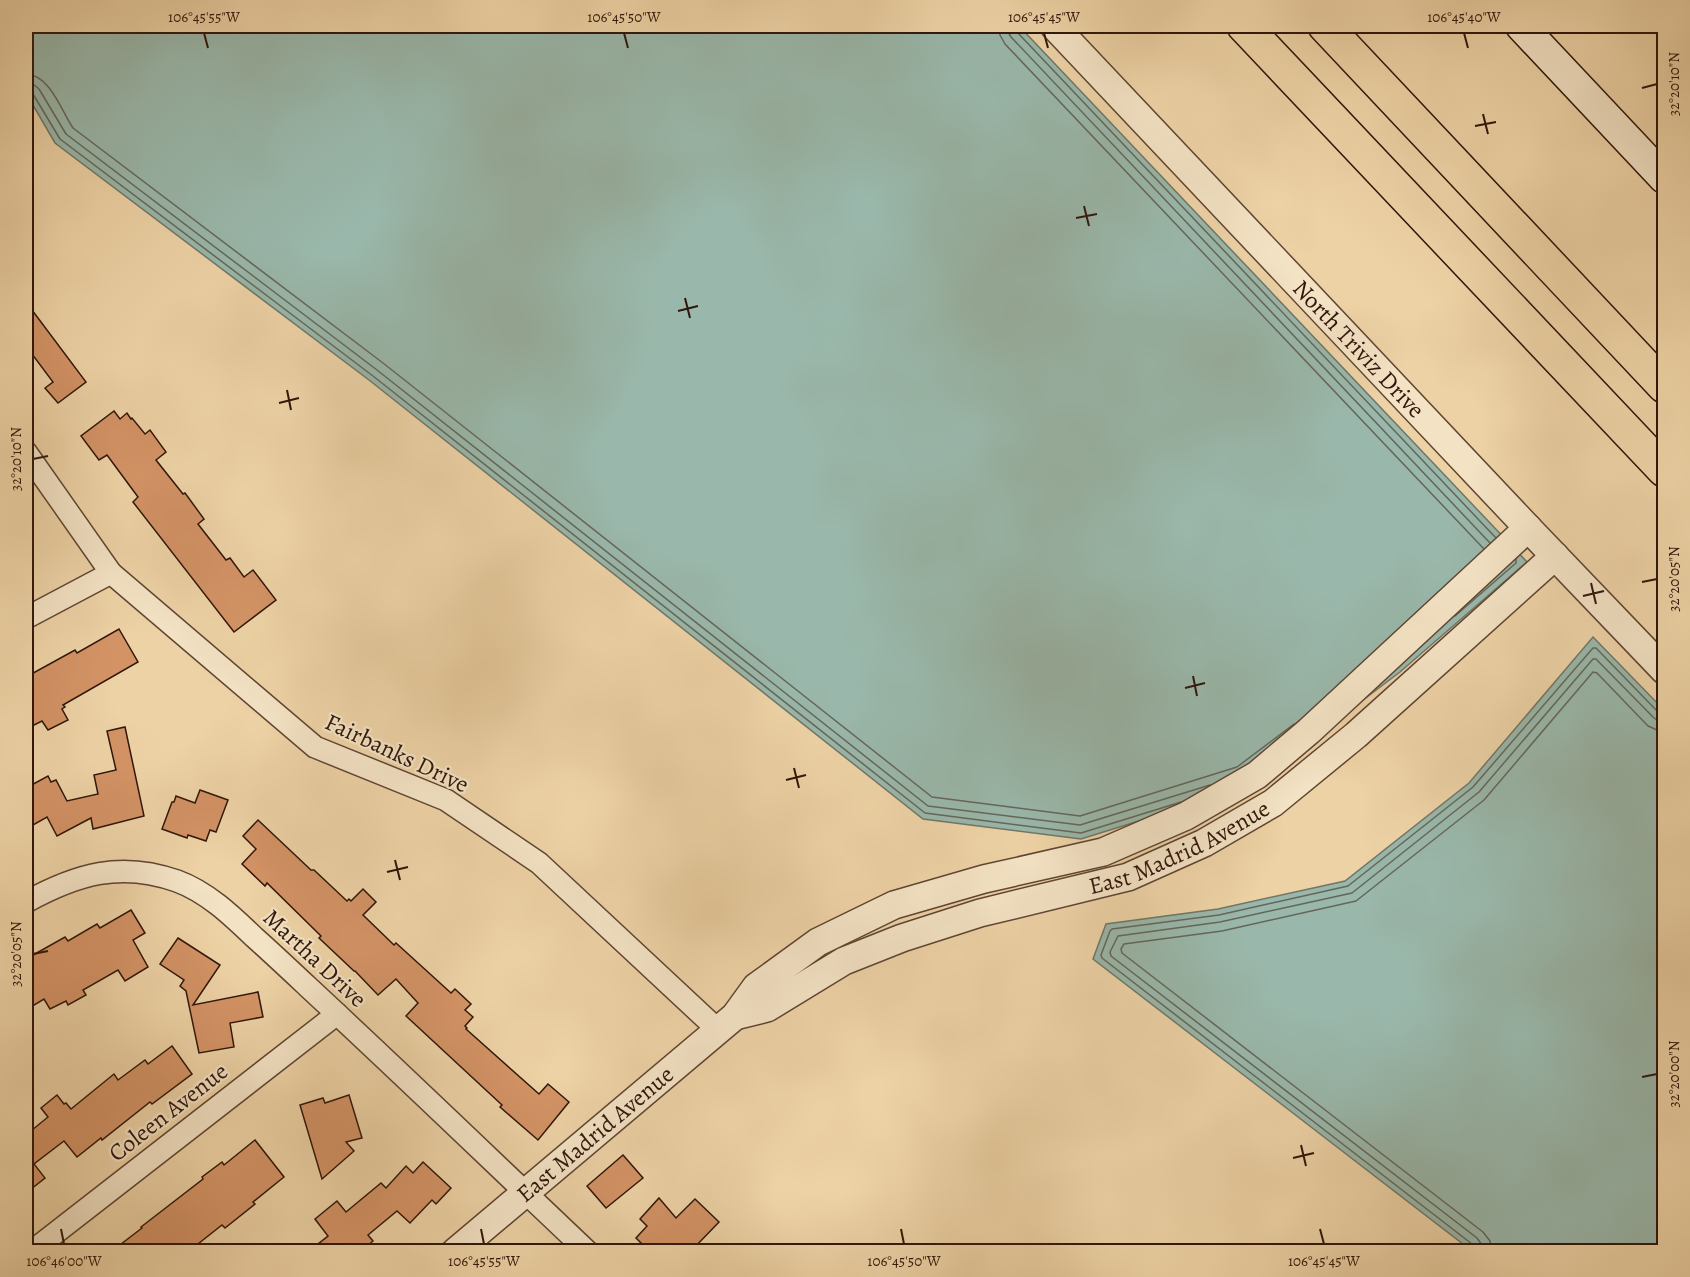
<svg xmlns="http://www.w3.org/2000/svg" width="1690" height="1277" viewBox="0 0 1690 1277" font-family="Alegreya,serif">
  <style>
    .water { fill: #99b7aa; stroke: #6f776a; stroke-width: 1.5 }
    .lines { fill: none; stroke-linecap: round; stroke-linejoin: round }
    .shore { stroke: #64665a; stroke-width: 1.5 }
    .building { fill: #d39365; stroke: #30160b; stroke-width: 1.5 }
    .minor-casing { stroke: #5f4532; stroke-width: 24 }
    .tertiary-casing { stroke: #5f4532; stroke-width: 30 }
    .secondary-casing { stroke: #30160b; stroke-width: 33 }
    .motorway-casing { stroke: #30160b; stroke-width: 36 }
    .minor { stroke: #f3e2c4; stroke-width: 21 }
    .tertiary { stroke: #f3e2c4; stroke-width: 27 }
    .secondary { stroke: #f3e2c4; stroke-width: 30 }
    .motorway { stroke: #edd2a5; stroke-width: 33 }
    .ticks { fill: none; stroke: #30160b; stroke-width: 2 }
    .labels { text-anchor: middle; stroke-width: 4.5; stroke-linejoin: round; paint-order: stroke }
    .street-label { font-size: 24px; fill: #30160b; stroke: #f3e2c4 }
    .neatline { fill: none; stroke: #30160b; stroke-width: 2 }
    .ticks-label { font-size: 15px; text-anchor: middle; fill: #30160b }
  </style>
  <rect width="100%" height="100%" fill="#edd2a5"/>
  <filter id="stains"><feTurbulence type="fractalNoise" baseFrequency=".00333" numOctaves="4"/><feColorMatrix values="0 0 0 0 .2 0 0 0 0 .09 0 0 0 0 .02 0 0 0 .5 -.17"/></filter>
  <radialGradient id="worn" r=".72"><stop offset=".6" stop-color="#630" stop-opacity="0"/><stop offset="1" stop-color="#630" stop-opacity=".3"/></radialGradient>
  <g class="water">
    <path d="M26,26H1019L1527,562L1400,672L1248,787L1081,839L923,819L369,380L55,143L26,93Z"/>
    <path d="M1593,637L1664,710V1251H1472L1093,959L1106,924L1218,909L1345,881L1469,783Z"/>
  </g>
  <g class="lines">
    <g class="shore">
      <path d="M998,26L1000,35L1005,44L1484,549"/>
      <path d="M1007,26L1008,32L1011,37L1490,543"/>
      <path d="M1015,26L1017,32L1496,538"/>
      <path d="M26,74C50,75 61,110 73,128L383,363L932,797L1080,816L1237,767L1294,724"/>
      <path d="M26,83L33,84L39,89L66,134L377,370L928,806L1080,825L1210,785"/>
      <path d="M26,91H30L33,94L60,139L373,376L925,813L1081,833L1181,802"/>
      <path d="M1455,616L1516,563V559"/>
      <path d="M1475,1252L1472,1244L1102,958L1101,955L1110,931L1112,929L1219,915L1348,886L1473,787L1593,648H1596L1658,712L1664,714"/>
      <path d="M1483,1252L1482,1245L1477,1238L1111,956L1110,952L1118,936L1220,922L1352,893L1479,792L1593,659H1596L1653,717L1658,721H1664"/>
      <path d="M1492,1252L1490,1241L1483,1232L1122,953L1121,949L1124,944L1222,931L1356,901L1484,800L1593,672L1597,673L1648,726L1657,730H1664"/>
    </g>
  </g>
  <g class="building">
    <path d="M26,302L86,382L58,403L45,388L53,382L26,346Z"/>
    <path d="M114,411L120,419L127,413L131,419L132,418L145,434L150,430L166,452L156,460L183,494L185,493L204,519L198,524L226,560L230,558L244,577L253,570L276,600L234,632L133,502L138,497L107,455L99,460L81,436Z"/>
    <path d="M119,629L138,662L63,705L65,707L62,709L68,720L48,730L42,721L26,729V677L75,650L77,653Z"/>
    <path d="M125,727L144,816L93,829L91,818L57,836L47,817L26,829V788L48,776L51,782L56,780L67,801L98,794L94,775L116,770L107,731Z"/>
    <path d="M200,790L228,800L216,832L210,830L206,841L188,835L187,838L162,829L172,802H174L176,796L195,803Z"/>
    <path d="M258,820L311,870H314L347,901L349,899L351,901L363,889L376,902L363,915L394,945L396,943L451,993L455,989L471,1004L465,1010L473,1017L465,1026L467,1028L466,1029L539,1094L548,1084L569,1102L538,1140L500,1107L502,1105L406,1016L418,1003L396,979L378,995L355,971H354L319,938L321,936L267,883L265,886L242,864L256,849L243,836Z"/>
    <path d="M131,910L145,933L133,940L148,967L125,981L118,970L83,990L86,995L68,1005L66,1001L50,1009L44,999L26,1010V959L65,937L68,941L97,924L100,928Z"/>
    <path d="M178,938L220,965L193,1005L258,992L263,1017L230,1023L234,1047L199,1053L186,991L180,986L184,980L160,964Z"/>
    <path d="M172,1046L192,1074L152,1104L150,1102L102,1140L101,1138L77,1157L64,1141L34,1164L45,1178L26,1193V1135L48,1117L41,1108L57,1095L64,1104L66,1103L71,1109L114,1074L118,1080L145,1060L148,1064Z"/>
    <path d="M349,1095L362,1138L346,1142L354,1151L322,1179L300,1105L323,1098L325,1103Z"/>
    <path d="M255,1140L284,1177L253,1202L255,1204L225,1228L222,1225L189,1251H112L142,1228L141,1227L203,1179L202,1177L222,1162L224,1165Z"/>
    <path d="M623,1155L643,1178L606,1208L587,1186Z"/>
    <path d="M423,1162L451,1188L436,1204L432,1200L410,1223L397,1211L368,1235L373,1241L361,1251H309L328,1236L315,1219L337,1201L346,1212L381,1183L386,1188L406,1166L413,1173Z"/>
    <path d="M659,1198L676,1218L695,1199L719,1222L691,1251H649L636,1238L647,1226L640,1219Z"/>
  </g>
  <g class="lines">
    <g class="minor-casing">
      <g id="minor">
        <path d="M26,452L111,573L315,747L446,800L539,863L718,1030"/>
        <path d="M26,618L111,573"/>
        <path d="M26,902C77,874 121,861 177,881C207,892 231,915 254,937C272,953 290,970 307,986C402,1074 494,1163 588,1252"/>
        <path d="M31,1252L337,1014"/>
      </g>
    </g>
    <g class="tertiary-casing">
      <g id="tertiary">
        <path id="s1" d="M1054,26L1528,528L1664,670"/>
        <path id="s2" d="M735,1016L767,1008L844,961L902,938L980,913L1128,877L1204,843L1273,803L1356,735L1555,556"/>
        <path id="s3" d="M455,1252L735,1016L756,987L818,942L894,905L984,879L1103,852L1186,816L1257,775L1309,731L1528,528"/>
      </g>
    </g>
    <g class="secondary-casing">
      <path id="secondary" d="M1521,26L1664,178"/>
    </g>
    <g class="motorway-casing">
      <g id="motorway">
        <path d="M1244,26L1664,470"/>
        <path d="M1325,26L1664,386"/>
      </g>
    </g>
    <use href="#minor" class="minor"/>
    <use href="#tertiary" class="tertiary"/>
    <use href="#secondary" class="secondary"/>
    <use href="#motorway" class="motorway"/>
  </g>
  <path class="ticks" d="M204,33L208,48M624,33L628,48M1044,33L1048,48M1464,33L1468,48M1642,88L1657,84M1483,114L1488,134M1475,126L1496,122M1084,206L1089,226M1076,218L1097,214M685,298L690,318M678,311L698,306M287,390L291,410M279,403L299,398M33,459L48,456M1642,582L1657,579M1591,583L1596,604M1583,596L1604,591M1193,676L1197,696M1185,688L1205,683M794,768L799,788M786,780L806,775M395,860L400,880M387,872L408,867M33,954L48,951M1642,1077L1657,1074M1301,1145L1306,1166M1293,1158L1314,1153M61,1229L64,1244M481,1229L484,1244M901,1229L904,1244M1320,1229L1324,1244"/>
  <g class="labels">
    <g class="street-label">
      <text dy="8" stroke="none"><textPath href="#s1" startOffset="444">North Triviz Drive</textPath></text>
      <text transform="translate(397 753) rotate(25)" y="8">Fairbanks Drive</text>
      <text dy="8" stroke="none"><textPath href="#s2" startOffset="478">East Madrid Avenue</textPath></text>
      <text transform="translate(315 958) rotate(43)" y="8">Martha Drive</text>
      <text transform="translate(168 1112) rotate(-38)" y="8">Coleen Avenue</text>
      <text dy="8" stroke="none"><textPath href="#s3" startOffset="183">East Madrid Avenue</textPath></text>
    </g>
  </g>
  <rect width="1690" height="1277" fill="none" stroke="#edd2a5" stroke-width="66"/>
  <rect x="33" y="33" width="1624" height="1211" class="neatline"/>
  <g class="ticks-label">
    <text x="204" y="22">106°45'55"W</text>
    <text x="624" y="22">106°45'50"W</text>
    <text x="1044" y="22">106°45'45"W</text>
    <text x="1464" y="22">106°45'40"W</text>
    <text transform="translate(1674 84) rotate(-90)" y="5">32°20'10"N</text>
    <text transform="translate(16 459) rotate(-90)" y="5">32°20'10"N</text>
    <text transform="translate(1674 579) rotate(-90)" y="5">32°20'05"N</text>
    <text transform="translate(16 954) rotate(-90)" y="5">32°20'05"N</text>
    <text transform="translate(1674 1074) rotate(-90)" y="5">32°20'00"N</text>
    <text x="64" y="1266">106°46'00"W</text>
    <text x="484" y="1266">106°45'55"W</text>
    <text x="904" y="1266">106°45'50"W</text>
    <text x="1324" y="1266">106°45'45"W</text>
  </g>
  <rect width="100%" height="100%" filter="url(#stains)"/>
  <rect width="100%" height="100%" fill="url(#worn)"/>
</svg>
